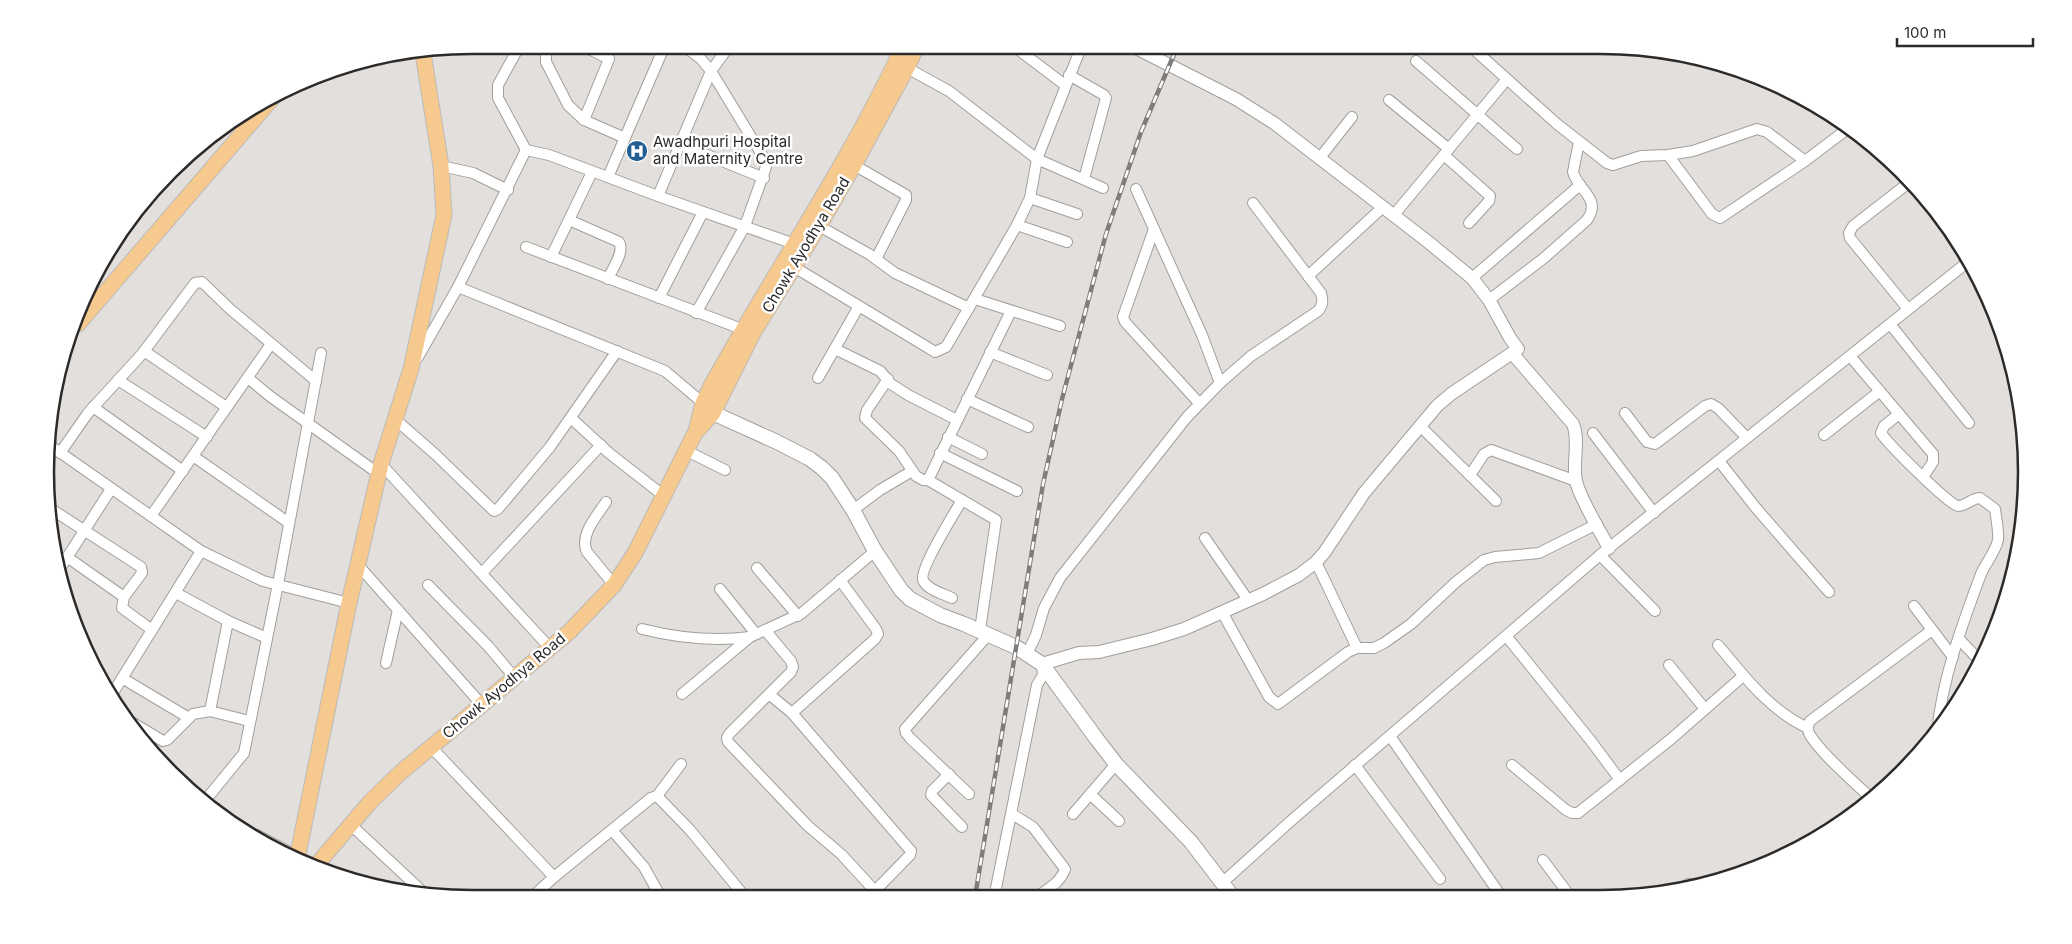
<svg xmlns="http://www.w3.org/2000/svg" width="2072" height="944" viewBox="0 0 2072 944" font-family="Inter,sans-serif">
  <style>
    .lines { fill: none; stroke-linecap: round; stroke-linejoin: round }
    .minor-casing { stroke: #a29f9b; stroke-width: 12 }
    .tertiary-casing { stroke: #a29f9b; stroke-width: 14 }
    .secondary-casing { stroke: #a29f9b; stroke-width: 16 }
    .primary-casing { stroke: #bbb; stroke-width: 17 }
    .minor { stroke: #fff; stroke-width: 10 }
    .tertiary { stroke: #fff; stroke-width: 12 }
    .secondary { stroke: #fff; stroke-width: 14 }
    .primary { stroke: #f6c98f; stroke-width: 15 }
    .rail-casing { stroke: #7f7d7b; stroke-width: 4.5 }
    .rail { stroke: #fff; stroke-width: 2.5; stroke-dasharray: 8; stroke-linecap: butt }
    .labels { text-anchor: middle; stroke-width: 5; stroke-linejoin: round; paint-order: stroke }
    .poi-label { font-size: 15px; fill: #2c2b2a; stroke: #fff; text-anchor: start }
    .street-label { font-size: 15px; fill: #2c2b2a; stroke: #fff }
    .rim { fill: none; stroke: #2c2b2a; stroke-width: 2.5 }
  </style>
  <rect width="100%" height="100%" fill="#e3dfdc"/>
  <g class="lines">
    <g class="minor-casing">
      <g id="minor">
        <path d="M550,45L546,54V62L568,105L584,120L625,138"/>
        <path d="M581,45L609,59L584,120"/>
        <path d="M683,45L701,59L711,71L765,160L766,167L745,226L696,313"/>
        <path d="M1012,45L1065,85"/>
        <path d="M1469,45L1557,124L1607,163L1613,165L1641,156L1668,155L1693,151L1757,129L1767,132L1805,161"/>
        <path d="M1416,61L1517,149"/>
        <path d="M907,68L949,91L1037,159L1103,188"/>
        <path d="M1069,75L1104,95L1106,98L1084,179"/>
        <path d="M1389,100L1449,149"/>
        <path d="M680,144L764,178"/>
        <path d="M526,150L549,155L658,196L800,246"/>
        <path d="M1444,155L1490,196L1489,201L1469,223"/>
        <path d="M1668,155L1712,214L1720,218L1805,161L1850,127"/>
        <path d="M1319,159L1352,117"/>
        <path d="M854,165L906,195V200L876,259"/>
        <path d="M441,166L473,173L508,190"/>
        <path d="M608,177L665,45"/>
        <path d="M1136,189L1202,335L1220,383"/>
        <path d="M658,196L711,71L730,45"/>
        <path d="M1030,198L1077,214"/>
        <path d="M1393,216L1507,79"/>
        <path d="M569,220L619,242C625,252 612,269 608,279"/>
        <path d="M1017,225L1067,242"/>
        <path d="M819,226L869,254L895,273L969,308"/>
        <path d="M1154,229L1123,317L1125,322L1199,403"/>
        <path d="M526,247L747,331"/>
        <path d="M551,257L592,172"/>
        <path d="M794,267L927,347L935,352L946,347L1017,225L1030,198L1037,159L1082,45"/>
        <path d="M1308,276L1383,207"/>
        <path d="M1472,278L1580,185"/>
        <path d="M458,287L665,371L703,403"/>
        <path d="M659,298L703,212"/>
        <path d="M975,299L1060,326"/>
        <path d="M1489,300L1544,258L1587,220C1602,198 1578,191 1573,172L1579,142"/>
        <path d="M1908,309L1850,238L1849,233L1853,226L1911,181"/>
        <path d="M1890,324L1969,423"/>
        <path d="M835,349L880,371L891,384L908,395L957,420"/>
        <path d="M144,351L226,407"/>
        <path d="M990,352L1047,375"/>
        <path d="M1850,356L1933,454V462L1923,477"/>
        <path d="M418,357L458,287L526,150L498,98V85L520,45"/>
        <path d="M248,378L271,397L379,474"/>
        <path d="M818,378L859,306"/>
        <path d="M888,379L867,410L865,418L899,451L916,476L923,480H928"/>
        <path d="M118,380L207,437"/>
        <path d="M967,399L1028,427"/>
        <path d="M93,407L183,471"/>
        <path d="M1625,413L1647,442L1655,444L1705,406L1711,404L1718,408L1747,438"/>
        <path d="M1899,414L1884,426L1881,433C1888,444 1949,505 1958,506C1966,506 1972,498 1980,498L1995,509C1996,518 1999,531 1998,540C1995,553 1986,562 1981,574C1962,625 1942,679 1937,733"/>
        <path d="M571,418L609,453L664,496"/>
        <path d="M396,420L435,454L494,511L498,509L550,447L617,351"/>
        <path d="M1420,426L1496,501"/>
        <path d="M1593,433L1654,513"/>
        <path d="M1824,435L1880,391"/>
        <path d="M948,437L982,454"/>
        <path d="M48,444L201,551L263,581L349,603"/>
        <path d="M687,451L725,470"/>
        <path d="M60,453L88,413L142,354L195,283L202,282L230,309L316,381"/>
        <path d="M940,453L1017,491"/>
        <path d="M193,456L289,523"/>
        <path d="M1719,461L1756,508L1829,592"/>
        <path d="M381,464L550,648"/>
        <path d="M1470,475L1484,454L1491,450L1576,481"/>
        <path d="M606,502C597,516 579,535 587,552L614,585"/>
        <path d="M48,507L141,567L142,573L124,597"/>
        <path d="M853,510L880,490L912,471"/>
        <path d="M151,516L271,344"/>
        <path d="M1205,538L1248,600"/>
        <path d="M1600,555L1655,611"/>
        <path d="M67,557L124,597L122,608L152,630"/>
        <path d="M1316,562L1357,648"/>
        <path d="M359,566L482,705"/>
        <path d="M757,568L798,616"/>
        <path d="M59,570L111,489"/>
        <path d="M482,573L601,445"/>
        <path d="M840,580L876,629L878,634L875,639L792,713L911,851L910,855L868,898"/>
        <path d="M428,585L488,646L515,678"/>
        <path d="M720,589L756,634"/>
        <path d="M176,593L228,621L210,711"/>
        <path d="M952,598C944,594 927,590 923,580C919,570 955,512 962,500"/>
        <path d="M1914,606L1953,657"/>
        <path d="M1222,612L1269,697L1278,704L1348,652L1357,648H1374L1384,643L1411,624L1456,582L1484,560L1495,557L1539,553L1597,524"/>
        <path d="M228,621L267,638"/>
        <path d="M642,629C678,638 713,642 750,637"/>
        <path d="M765,630L791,661L793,667L791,672L729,734L727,738L728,742L808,826L841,854L875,891"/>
        <path d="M980,630L996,520L928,480L1011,311"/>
        <path d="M1507,637L1591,741L1620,780"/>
        <path d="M1959,639L1980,661"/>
        <path d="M1718,645C1745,677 1769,710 1808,728"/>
        <path d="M1027,654L1036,635L1044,608L1060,578L1187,417L1220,383L1251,356L1318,311C1323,305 1323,301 1321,293L1253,203"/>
        <path d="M386,663L398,610"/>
        <path d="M1669,665L1705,709"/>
        <path d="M122,678L189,718"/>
        <path d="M682,694L750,637L802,613L875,551"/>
        <path d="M770,695L792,713"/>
        <path d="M111,696L201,551"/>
        <path d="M133,723L163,741L167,740L193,714L210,711L249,721"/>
        <path d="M1390,736L1501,896"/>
        <path d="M431,747L554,877"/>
        <path d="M1355,765L1440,879"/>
        <path d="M1512,765L1566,810L1572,813H1578L1671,739L1743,676"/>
        <path d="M949,774L932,791L931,795L962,827"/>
        <path d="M969,794L910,738L906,733L905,729L989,634"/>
        <path d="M1090,794L1119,821"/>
        <path d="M657,796L681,764"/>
        <path d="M1872,799C1856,784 1818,751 1809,733C1807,728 1808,726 1810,721L1932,630"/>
        <path d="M204,802L244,753L278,584L321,353"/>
        <path d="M1012,814L1033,827L1065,869C1061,881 1051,887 1041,894"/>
        <path d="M1073,814L1116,764"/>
        <path d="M350,824L425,894"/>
        <path d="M612,830L644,867L658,892"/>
        <path d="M257,835L297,856"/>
        <path d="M1543,860L1570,896"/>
        <path d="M1222,883L1293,819L1600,555L1969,261"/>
        <path d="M1684,888L1688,884L1696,885"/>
        <path d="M996,897V888L1037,685L1043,675L1042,664"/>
        <path d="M530,899L554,877L651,798L657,796L690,830L746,898"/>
      </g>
    </g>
    <g class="tertiary-casing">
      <g id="tertiary">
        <path d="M1512,353L1573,424C1580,441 1572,463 1576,481C1580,499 1600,531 1609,548"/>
        <path d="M1042,664L1079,653L1099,652L1152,639L1184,629L1263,594L1299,575L1316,562L1324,553L1364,493L1437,406L1451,394L1518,349L1510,338L1489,300L1472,278L1427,241L1274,123L1236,99L1130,45"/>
      </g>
    </g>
    <g class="secondary-casing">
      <path id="secondary" d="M705,405L713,413L777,442L810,459L822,468L832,478L853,510L875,551L901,590L910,599L940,615L964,624L1016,647L1042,664L1096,738L1116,764L1191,842L1233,897"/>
    </g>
    <g class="primary-casing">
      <g id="primary">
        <path d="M78,324L276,94"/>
        <path d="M698,430L713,413L753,333L819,226L854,165L907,68L917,45"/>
        <path d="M297,859L349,603L381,464L411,369L444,215L441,166L423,53"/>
        <path d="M314,868L370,802L400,773L569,632L614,585L635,553L696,431L703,403L711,386C774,272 849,164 904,45"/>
      </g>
    </g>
    <use href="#minor" class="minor"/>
    <use href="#tertiary" class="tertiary"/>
    <use href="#secondary" class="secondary"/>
    <use href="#primary" class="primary"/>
    <g class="rail-casing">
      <path id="rail" d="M975,897L1043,484L1062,399L1106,234L1141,132L1178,45"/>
    </g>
    <use href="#rail" class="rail"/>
  </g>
  <defs>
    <g id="hospital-disc" transform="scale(1.125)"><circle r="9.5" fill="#215e94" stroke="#fff"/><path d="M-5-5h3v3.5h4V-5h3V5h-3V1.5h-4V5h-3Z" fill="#fff"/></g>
  </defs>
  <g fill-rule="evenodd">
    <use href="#hospital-disc" x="637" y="151"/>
  </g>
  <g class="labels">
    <g class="poi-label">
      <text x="653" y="147">Awadhpuri Hospital<tspan x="653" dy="17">and Maternity Centre</tspan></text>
    </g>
    <g class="street-label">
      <text transform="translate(806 245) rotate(-59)" y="5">Chowk Ayodhya Road</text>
      <text transform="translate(504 686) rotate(-40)" y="5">Chowk Ayodhya Road</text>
    </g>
  </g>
  <path d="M0 0H2072V944H0ZM472 54H1600A418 418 0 0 1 2018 472V472A418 418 0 0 1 1600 890H472A418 418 0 0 1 54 472V472A418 418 0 0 1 472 54Z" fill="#fff" fill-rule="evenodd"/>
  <path class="rim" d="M472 54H1600A418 418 0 0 1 2018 472V472A418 418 0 0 1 1600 890H472A418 418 0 0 1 54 472V472A418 418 0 0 1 472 54Z"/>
  <path d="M1897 38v8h136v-8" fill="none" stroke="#2c2b2a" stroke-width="2.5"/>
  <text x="1904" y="38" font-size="15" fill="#2c2b2a" stroke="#ffffff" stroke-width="4" paint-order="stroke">100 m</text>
</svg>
